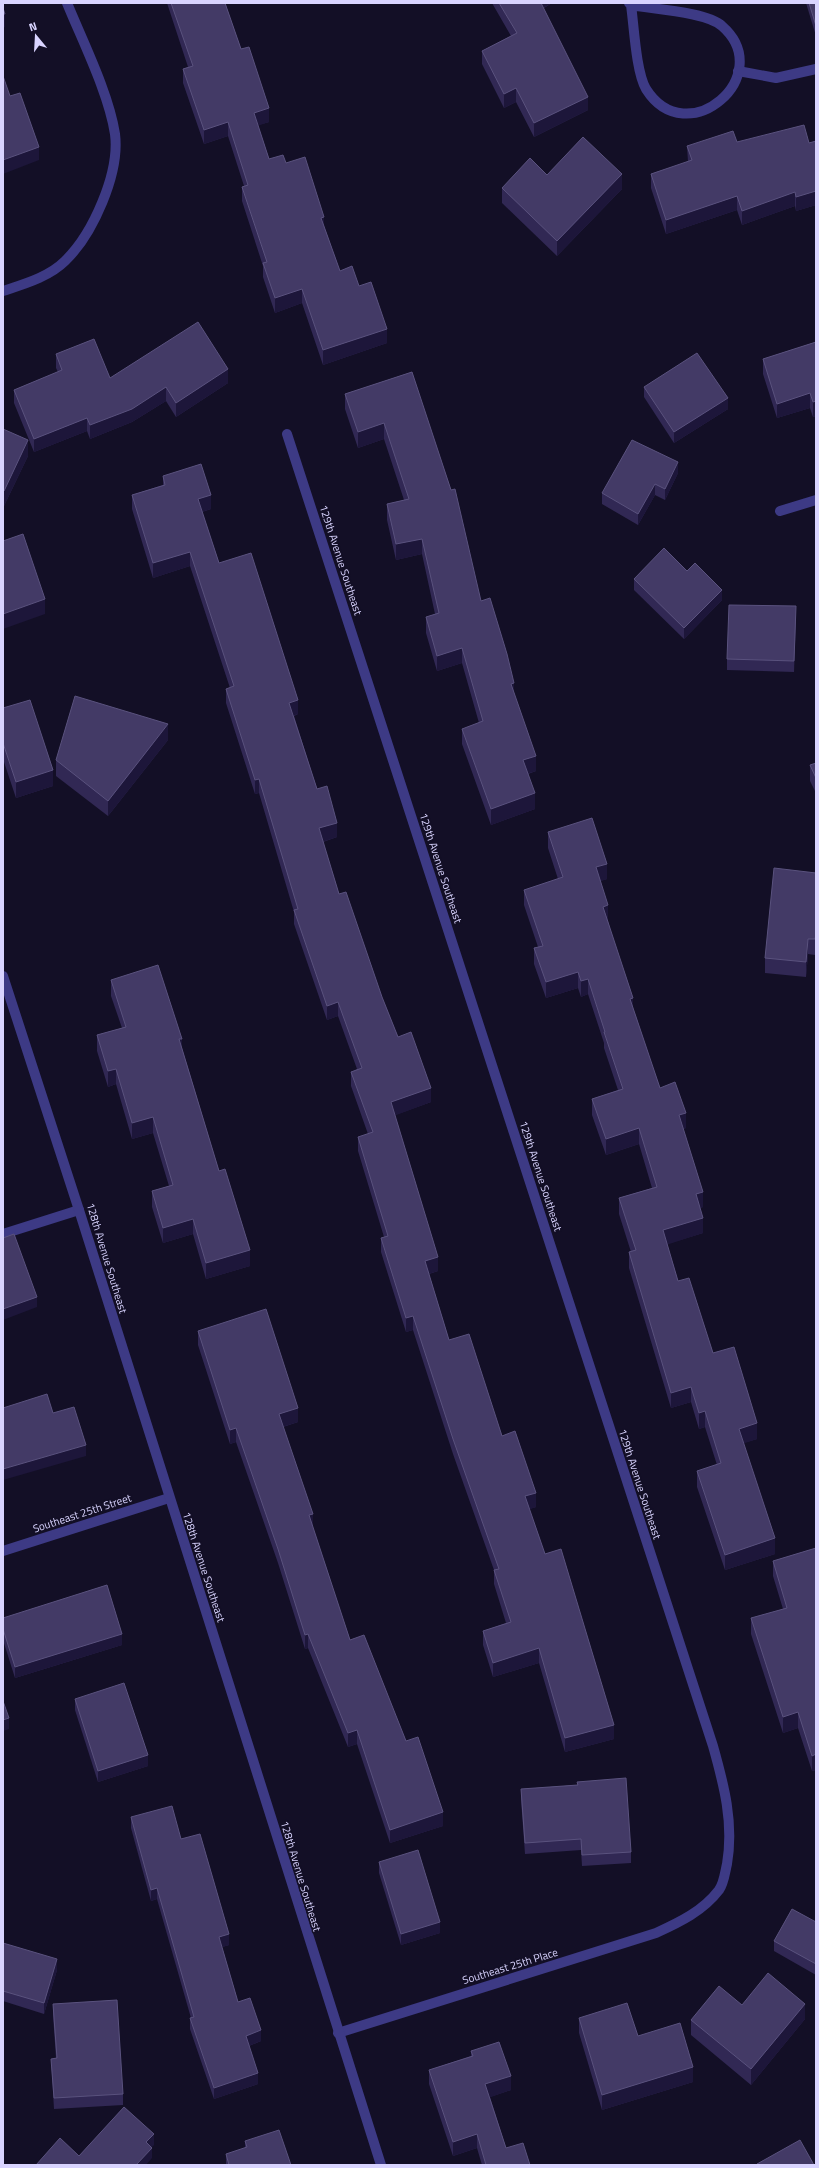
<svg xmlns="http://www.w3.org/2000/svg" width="819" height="2168" viewBox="0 0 819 2168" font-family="'Titillium Web',sans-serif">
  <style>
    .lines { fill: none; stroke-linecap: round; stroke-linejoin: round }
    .service { stroke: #3d3a85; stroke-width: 10 }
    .minor { stroke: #3d3a85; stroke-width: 10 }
    .tertiary { stroke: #3d3a85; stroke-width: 10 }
    .wall { fill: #312854 }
    .shaded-wall { fill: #1d163a }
    .building { fill: #433a66; stroke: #5a527e }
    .labels { text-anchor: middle; stroke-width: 3.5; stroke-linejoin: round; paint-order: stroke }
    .street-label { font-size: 11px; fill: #d9d4ff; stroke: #130f26 }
  </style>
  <rect width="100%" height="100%" fill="#130f26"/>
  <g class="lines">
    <path class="service" d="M3,1234L79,1210"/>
    <g class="minor">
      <path d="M629,3L631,5C634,26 636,72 646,89C687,154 778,75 722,26C707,12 652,9 631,5"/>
      <path d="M738,71L776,78L816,69"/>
      <path d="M3,291C24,284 49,277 65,261C93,234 120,173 115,134C109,94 83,42 67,3"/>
      <path d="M287,434L713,1746C724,1785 734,1823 727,1864C725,1872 724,1883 719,1890C703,1911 680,1922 656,1933L338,2033"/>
      <path d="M780,511L816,500"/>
      <path d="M3,1551L169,1498"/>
    </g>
    <path class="tertiary" d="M3,976L79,1210L381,2165"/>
  </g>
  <g class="wall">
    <path d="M167,3H225L241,49L269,122L258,125L269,159L286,163L324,226L340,271L359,286L387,343L323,365L302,303L275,313L263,277V266L242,201V187L244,186L228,136L204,144L183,83V69L188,67Z"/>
    <path d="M492,3H552L544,8L588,110L534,137L516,102L504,108L482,64V51L511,36Z"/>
    <path d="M806,3H816V36Z"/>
    <path d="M816,141V205L796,211L795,206L742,225L737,210L666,234L651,188V174L688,162L687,146L737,142L809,143Z"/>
    <path d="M502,188L622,189L557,256L502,203Z"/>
    <path d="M816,342V416L813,417L810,408L777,418L763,374V359Z"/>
    <path d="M56,354L110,378L228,383L176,417L166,401L132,422L90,439L87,431L34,452L14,403V390L58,372L56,368Z"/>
    <path d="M412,372L481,601L514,695L536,771L528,774L535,809L491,825L462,744V729L479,723L462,663L437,671L426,633V617L435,614L422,554L396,560L387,520V504L404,500L384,439L358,448L345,409V394Z"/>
    <path d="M644,387L728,409L674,443L644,397Z"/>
    <path d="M3,429L28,456L4,506H3Z"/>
    <path d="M678,473L665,500L655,495L638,525L602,504V493Z"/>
    <path d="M163,476L211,509L202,512L219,563L298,714L294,716L317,789L337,837L323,842L339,894L398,1037L431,1102L395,1115L438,1271L429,1274L449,1340L502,1436L536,1507L529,1509L545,1554L614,1739L565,1752L539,1663L493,1677L483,1645V1631L506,1623L494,1584V1570L453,1454L413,1330L406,1332L381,1252V1238L384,1237L358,1151V1137L368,1134L351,1086V1072L357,1069L338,1016L327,1020L294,924V912L259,793L255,794L226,703V689L230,688L190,566L153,578L132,509V495L163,485Z"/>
    <path d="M687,571L722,600L684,639L634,590V579Z"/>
    <path d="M796,617L794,672L727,670V659Z"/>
    <path d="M3,708L53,786L16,798L3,759Z"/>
    <path d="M168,740L108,816L56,776V760Z"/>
    <path d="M816,763V793L810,781V765Z"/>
    <path d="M548,832L607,879L600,881L608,921L633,1009L660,1088L686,1128L683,1129L703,1207L700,1208L703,1233L667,1244L678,1281L713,1353L757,1439L743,1443L775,1554L725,1570L697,1487V1471L717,1465L705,1427L699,1429L691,1402L671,1408L629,1268V1252H631L619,1214V1198L652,1188L639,1144L606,1155L592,1115V1099L618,1090L604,1048V1043L588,994L581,997L578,988L546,998L534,964V948L538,947L524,905V890L558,879L548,848Z"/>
    <path d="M816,873V949L815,955L808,954L806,977L765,973V958Z"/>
    <path d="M111,980L182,1048L219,1171L250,1266L206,1279L193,1234L163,1243L152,1207V1191L169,1186L153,1133L132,1139L116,1084L108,1087L97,1051V1035L122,1028L111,996Z"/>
    <path d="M198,1331L298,1422L283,1427L313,1528L350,1640L406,1741L443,1826L390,1843L357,1744L348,1747L308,1648L305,1649L278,1563L236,1442L230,1444L198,1345Z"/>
    <path d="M816,1548V1770L812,1771L798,1728L783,1733L751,1634V1618L783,1609L773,1576V1561Z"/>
    <path d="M3,1618L122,1645L15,1678L3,1640Z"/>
    <path d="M75,1699L148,1766L98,1782L75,1710Z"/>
    <path d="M577,1782L631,1852V1863L582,1866L581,1850L525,1854L521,1800V1789L577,1785Z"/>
    <path d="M131,1817L181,1839L229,1945L222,1947L238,2002L261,2041L249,2046L258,2084L214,2099L190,2029V2018H191L157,1899L151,1901L131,1828Z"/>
    <path d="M379,1862L440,1933L401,1945L379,1873Z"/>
    <path d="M816,1922V1975L774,1951V1941Z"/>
    <path d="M3,1943L57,1970L44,2014L3,2001Z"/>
    <path d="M53,2004L123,2094V2105L54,2109L51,2059L56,2058L53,2015Z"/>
    <path d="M742,2005L805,2019L751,2085L691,2035V2020Z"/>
    <path d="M579,2018L638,2036L693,2082L602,2110L579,2033Z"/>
    <path d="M471,2051L511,2090L490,2097L506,2148L530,2165H482L477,2148L453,2156L429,2084V2070L471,2056Z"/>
    <path d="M245,2141L291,2165H226V2154L245,2148Z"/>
  </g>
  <g class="shaded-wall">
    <path d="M538,3H552L538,11Z"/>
    <path d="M3,14H5V27L3,28Z"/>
    <path d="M516,88V102L504,108V94Z"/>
    <path d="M588,97V110L534,137V123Z"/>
    <path d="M269,108V122L254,127V113Z"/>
    <path d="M228,122V136L204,144V130Z"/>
    <path d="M39,147V160L3,174V160Z"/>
    <path d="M622,174V189L557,256V241Z"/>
    <path d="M816,191V205L796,211V197Z"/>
    <path d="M795,192V206L742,225V211Z"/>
    <path d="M737,196V210L666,234V220Z"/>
    <path d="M324,217V231L321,218Z"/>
    <path d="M302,289V303L275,313V298Z"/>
    <path d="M387,329V343L323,365V350Z"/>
    <path d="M228,369V383L176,417V403Z"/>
    <path d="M166,387V401L132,422L90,439V425Z"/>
    <path d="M810,393V408L777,418V404Z"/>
    <path d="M728,398V409L674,443V432Z"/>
    <path d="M816,401V416L813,417V402Z"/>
    <path d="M87,418V431L34,452V439Z"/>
    <path d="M384,423V439L358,448V432Z"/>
    <path d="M28,440V456L4,506V491Z"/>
    <path d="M678,462V473L665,500V489Z"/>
    <path d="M655,484V495L638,525V514Z"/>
    <path d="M211,495V509L198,513V499Z"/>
    <path d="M422,539V554L396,560V544Z"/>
    <path d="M190,552V566L153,578V563Z"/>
    <path d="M722,590V600L684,639V628Z"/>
    <path d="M45,599V614L3,629V614Z"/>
    <path d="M462,648V663L437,671V656Z"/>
    <path d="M514,683V698L511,684Z"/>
    <path d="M298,700V714L289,717V703Z"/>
    <path d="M168,724V740L108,816V801Z"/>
    <path d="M536,756V771L523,775V760Z"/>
    <path d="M53,770V786L16,798V782Z"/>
    <path d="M259,779V793L255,794V780Z"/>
    <path d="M535,793V809L491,825V809Z"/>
    <path d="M337,823V837L319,843V828Z"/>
    <path d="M607,864V879L596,883V867Z"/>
    <path d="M608,905V921L603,907Z"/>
    <path d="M816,934V949L815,955V939Z"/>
    <path d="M808,939V954L806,977V962Z"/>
    <path d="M578,972V988L546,998V982Z"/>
    <path d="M588,979V994L581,997V981Z"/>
    <path d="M633,998V1014L630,999Z"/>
    <path d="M338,1002V1016L327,1020V1006Z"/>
    <path d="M179,1039H182V1054Z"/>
    <path d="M116,1069V1084L108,1087V1071Z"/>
    <path d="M431,1088V1102L391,1117V1102Z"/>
    <path d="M686,1113V1128L679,1130V1115Z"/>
    <path d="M153,1117V1133L132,1139V1123Z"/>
    <path d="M639,1128V1144L606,1155V1139Z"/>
    <path d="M703,1192V1207L696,1210V1194Z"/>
    <path d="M703,1218V1233L663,1246V1230Z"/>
    <path d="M193,1219V1234L163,1243V1228Z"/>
    <path d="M250,1250V1266L206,1279V1263Z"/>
    <path d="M438,1257V1271L425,1275V1261Z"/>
    <path d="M37,1297V1307L3,1320V1309Z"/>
    <path d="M413,1316V1330L406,1332V1318Z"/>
    <path d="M691,1387V1402L671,1408V1393Z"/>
    <path d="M298,1408V1422L279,1428V1414Z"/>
    <path d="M705,1411V1427L699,1429V1413Z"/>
    <path d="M757,1423V1439L739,1445V1429Z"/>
    <path d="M236,1428V1442L230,1444V1430Z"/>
    <path d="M86,1445V1456L3,1480V1469Z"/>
    <path d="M536,1493V1507L525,1511V1496Z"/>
    <path d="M313,1514V1528L309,1515Z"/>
    <path d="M775,1538V1554L725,1570V1555Z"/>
    <path d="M122,1634V1645L15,1678V1667Z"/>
    <path d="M308,1634V1648L305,1649V1635Z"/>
    <path d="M539,1648V1663L493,1677V1663Z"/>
    <path d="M798,1712V1728L783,1733V1717Z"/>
    <path d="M9,1718V1729L3,1731V1720Z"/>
    <path d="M614,1725V1739L565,1752V1738Z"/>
    <path d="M357,1730V1744L348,1747V1733Z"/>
    <path d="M816,1754V1770L812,1771V1756Z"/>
    <path d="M148,1755V1766L98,1782V1771Z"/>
    <path d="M443,1812V1826L390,1843V1830Z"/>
    <path d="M157,1888V1899L151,1901V1890Z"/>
    <path d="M440,1922V1933L401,1945V1934Z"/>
    <path d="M229,1934V1945L219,1948V1937Z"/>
    <path d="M57,1959V1970L44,2014V2003Z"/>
    <path d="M805,2004V2019L751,2085V2069Z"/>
    <path d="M261,2030V2041L246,2047V2036Z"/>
    <path d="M693,2067V2082L602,2110V2095Z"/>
    <path d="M258,2073V2084L214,2099V2088Z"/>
    <path d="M511,2076V2090L485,2099V2084Z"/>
    <path d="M154,2134V2145L146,2153V2142Z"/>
    <path d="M477,2134V2148L453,2156V2142Z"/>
    <path d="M152,2148V2158L146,2165H136Z"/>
  </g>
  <g class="building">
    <path d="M171,3H225L241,49L249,47L269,108L254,113L269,159L283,155L286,163L305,157L324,217L321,218L340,271L352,266L359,286L371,282L387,329L323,350L302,289L275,298L263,263L267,262L242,187L248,185L228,122L204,130L183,69L193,66Z"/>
    <path d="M499,3H541L588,97L534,123L516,88L504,94L482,51L517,33Z"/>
    <path d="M809,3H816V26Z"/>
    <path d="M3,8L5,14H3Z"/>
    <path d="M3,76L10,96L20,93L39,147L3,160Z"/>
    <path d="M804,125L809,143L816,141V191L796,197L795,192L742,211L737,196L666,220L651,174L692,160L687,146L733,131L737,142Z"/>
    <path d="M583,137L622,174L557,241L502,188L530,158L547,175Z"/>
    <path d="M198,322L228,369L176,403L166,387L132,409L90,425L87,418L34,439L14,390L62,370L56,354L94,339L110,378Z"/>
    <path d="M816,342V401L813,402L810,393L777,404L763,359Z"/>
    <path d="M697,353L728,398L674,432L644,387Z"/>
    <path d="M412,372L451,490L455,489L481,601L490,598L507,654L514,683L511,684L536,756L523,760L535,793L491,809L462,729L483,721L462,648L437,656L426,617L439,613L422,539L396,544L387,504L409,499L384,423L358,432L345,394Z"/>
    <path d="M3,429L28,440L4,491L3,490Z"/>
    <path d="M632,440L678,462L665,489L655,484L638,514L602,493Z"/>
    <path d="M201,464L211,495L198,499L219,563L251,553L298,700L289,703L317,789L327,786L337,823L319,828L339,894L346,892L382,997L398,1037L411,1032L431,1088L391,1102L438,1257L425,1261L449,1340L469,1334L502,1436L515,1431L536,1493L525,1496L545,1554L561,1549L614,1725L565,1738L539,1648L493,1663L483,1631L511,1622L494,1570L499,1569L453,1439L413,1316L406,1318L381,1238L388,1236L358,1137L373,1132L351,1072L362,1068L338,1002L327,1006L294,910L298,909L259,779L255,780L226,689L234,686L190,552L153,563L132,495L165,485L163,476Z"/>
    <path d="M23,534L45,599L3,614V541Z"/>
    <path d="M664,548L687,571L695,563L722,590L684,628L634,579Z"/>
    <path d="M729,605L796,606L794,661L727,659Z"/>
    <path d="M75,696L168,724L108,801L56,760Z"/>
    <path d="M30,700L53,770L16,782L3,743V708Z"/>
    <path d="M816,763V778L810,765Z"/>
    <path d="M592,818L607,864L596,867L608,905L603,907L633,998L630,999L660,1088L675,1082L686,1113L679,1115L703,1192L696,1194L703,1218L663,1230L678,1281L689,1278L713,1353L734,1347L757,1423L739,1429L775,1538L725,1555L697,1471L721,1463L705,1411L699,1413L691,1387L671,1393L629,1252L636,1250L619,1198L657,1187L639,1128L606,1139L592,1099L623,1089L604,1032H605L588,979L581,981L578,972L546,982L534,948L543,946L524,890L563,877L548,832Z"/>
    <path d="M774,868L816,873V934L815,939H808L806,962L765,958Z"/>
    <path d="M158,965L182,1039H179L219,1171L225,1169L250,1250L206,1263L193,1219L163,1228L152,1191L173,1185L153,1117L132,1123L116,1069L108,1071L97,1035L126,1027L111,980Z"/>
    <path d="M14,1234L37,1297L3,1309V1238Z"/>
    <path d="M266,1309L298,1408L279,1414L313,1514L309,1515L350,1640L364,1635L406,1741L418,1737L443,1812L390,1830L357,1730L348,1733L308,1634L305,1635L278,1549L236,1428L230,1430L198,1331Z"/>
    <path d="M47,1394L53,1413L74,1407L86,1445L3,1469V1408Z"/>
    <path d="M816,1548V1754L812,1756L798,1712L783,1717L751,1618L787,1608L773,1561Z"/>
    <path d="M107,1585L122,1634L15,1667L3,1629V1618Z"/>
    <path d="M124,1683L148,1755L98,1771L75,1699Z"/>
    <path d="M3,1701L9,1718L3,1720Z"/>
    <path d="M626,1778L631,1852L582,1855L581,1839L525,1843L521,1789L578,1785L577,1782Z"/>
    <path d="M172,1806L181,1839L200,1834L229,1934L219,1937L238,2002L250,1998L261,2030L246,2036L258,2073L214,2088L190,2018L194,2017L157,1888L151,1890L131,1817Z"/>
    <path d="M418,1850L440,1922L401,1934L379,1862Z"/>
    <path d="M792,1909L816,1922V1964L774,1941Z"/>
    <path d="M3,1943L57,1959L44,2003L3,1991Z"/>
    <path d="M768,1973L805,2004L751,2069L691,2020L719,1986L742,2005Z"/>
    <path d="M117,2000L123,2094L54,2098L51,2059L57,2058L53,2004Z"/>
    <path d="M627,2003L638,2036L680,2023L693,2067L602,2095L579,2018Z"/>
    <path d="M499,2042L511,2076L485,2084L506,2148L523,2143L530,2165H486L477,2134L453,2142L429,2070L473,2056L471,2051Z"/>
    <path d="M124,2107L154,2134L146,2142L152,2148L136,2165H36L60,2138L79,2156Z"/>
    <path d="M279,2130L291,2165H229L226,2154L247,2147L245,2141Z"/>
    <path d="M800,2140L814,2165H758L757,2164Z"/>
  </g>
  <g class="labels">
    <g class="street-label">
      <text transform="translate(341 560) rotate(72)" y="4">129th Avenue Southeast</text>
      <text transform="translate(441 868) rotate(72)" y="4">129th Avenue Southeast</text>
      <text transform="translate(541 1176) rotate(72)" y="4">129th Avenue Southeast</text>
      <text transform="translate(107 1258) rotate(73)" y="4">128th Avenue Southeast</text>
      <text transform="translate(640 1484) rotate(72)" y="4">129th Avenue Southeast</text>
      <text transform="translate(82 1513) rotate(-18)" y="4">Southeast 25th Street</text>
      <text transform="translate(204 1567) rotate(72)" y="4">128th Avenue Southeast</text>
      <text transform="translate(301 1876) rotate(73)" y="4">128th Avenue Southeast</text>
      <text transform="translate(510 1966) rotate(-17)" y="4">Southeast 25th Place</text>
    </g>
  </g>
  <rect width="819" height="2168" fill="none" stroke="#d9d4ff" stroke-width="8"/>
  <g transform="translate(36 36) rotate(342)" stroke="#130f26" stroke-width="3" paint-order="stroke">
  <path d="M0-3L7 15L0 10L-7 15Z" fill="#d9d4ff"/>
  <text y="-6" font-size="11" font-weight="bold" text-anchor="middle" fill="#d9d4ff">N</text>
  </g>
</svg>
